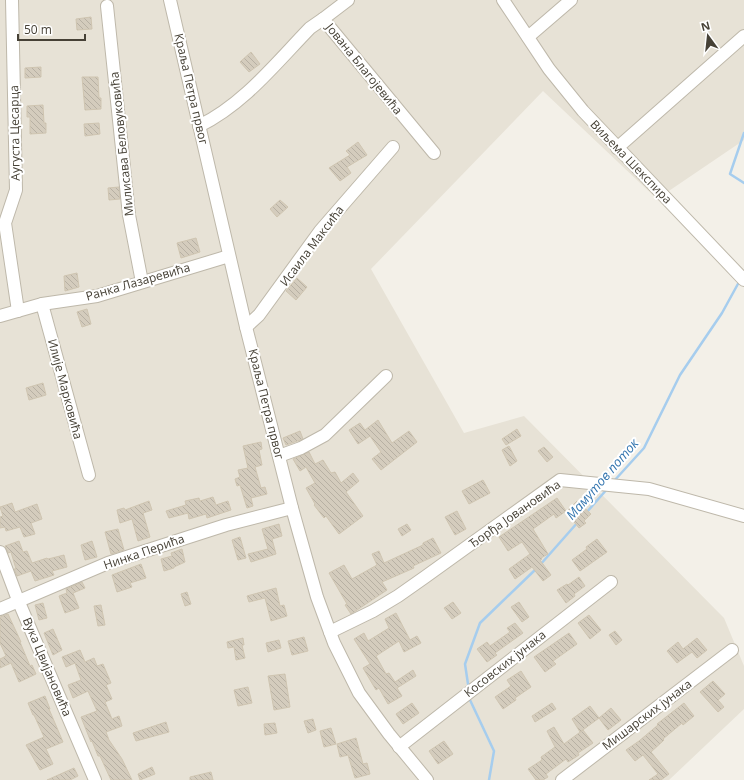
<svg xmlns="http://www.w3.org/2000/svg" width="744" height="780" viewBox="0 0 744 780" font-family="'Open Sans',sans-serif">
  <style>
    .residential { fill: #e7e2d6 }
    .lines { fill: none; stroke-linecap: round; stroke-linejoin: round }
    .stream { stroke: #a6cdee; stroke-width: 2.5 }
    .building { fill: url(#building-back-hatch); stroke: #cfc5b1 }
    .minor-casing { stroke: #beb8aa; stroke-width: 14 }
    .minor { stroke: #fff; stroke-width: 12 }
    .labels { text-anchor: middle; stroke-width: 4; stroke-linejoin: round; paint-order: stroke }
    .street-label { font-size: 12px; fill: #464136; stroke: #fff }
    .water-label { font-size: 13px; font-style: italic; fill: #3375af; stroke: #fff }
  </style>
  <defs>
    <pattern id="building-back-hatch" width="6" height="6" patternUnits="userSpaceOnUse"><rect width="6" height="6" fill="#d4ccbd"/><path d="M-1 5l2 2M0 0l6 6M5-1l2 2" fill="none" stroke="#b7b0a3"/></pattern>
  </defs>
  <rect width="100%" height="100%" fill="#f3f0e8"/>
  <path class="residential" d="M0,0H744V140L657,199L543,91L371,269L464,433L524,416L724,618L744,666V709L669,780H0Z"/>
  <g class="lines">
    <g class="stream">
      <path d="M744,133L730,174L744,183"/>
      <path d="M614,481L644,448L680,375L722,313L739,282"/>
      <path d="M586,513L608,488"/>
      <path d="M540,565L578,522"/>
      <path d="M468,684L465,664L480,623L536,569"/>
      <path d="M470,700L494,751L489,780"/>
    </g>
  </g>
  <g class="building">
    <path d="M91,17L92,29L77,30L76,19Z"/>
    <path d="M251,52L260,64L249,72L240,62Z"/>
    <path d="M41,67V77L25,78V68Z"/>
    <path d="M82,77H98L99,98H101V109L85,110Z"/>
    <path d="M43,105L44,123H46V133L30,134V117H27V106Z"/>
    <path d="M99,123L100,134L85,136L84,124Z"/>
    <path d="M358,142L367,155L347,167L351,173L340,181L329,168L350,155L346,151Z"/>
    <path d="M119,187L120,199L109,200L108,188Z"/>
    <path d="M280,200L288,207L277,217L270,209Z"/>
    <path d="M196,238L200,252L181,258L177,243Z"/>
    <path d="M77,273L79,287L65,291L64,276Z"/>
    <path d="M297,278L307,287L296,300L286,291Z"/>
    <path d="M87,309L91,324L82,327L77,312Z"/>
    <path d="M43,383L46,395L29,400L26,388Z"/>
    <path d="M378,420L392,443L409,431L417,442L381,470L372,459L381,452L370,436L358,444L349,430L360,423L365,430Z"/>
    <path d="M517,429L521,436L506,445L502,439Z"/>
    <path d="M300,431L303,439L286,445L283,438Z"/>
    <path d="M261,442L262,449L259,450L262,465L255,467L261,488L265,487L267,494L251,498L253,506L247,508L240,485L237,486L235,479L240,477L238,470L248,468L243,446Z"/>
    <path d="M509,446L517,461L510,466L502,450Z"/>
    <path d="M544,447L553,457L547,462L538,451Z"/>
    <path d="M309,452L315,464L323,460L331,473L335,472L341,483L353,473L359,481L346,492L363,516L339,534L326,516L324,518L314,505L315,504L306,488L315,483L306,467L300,471L293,459Z"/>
    <path d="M483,480L490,493L469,504L462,491Z"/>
    <path d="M213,497L216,505L228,501L231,510L207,518L206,514L189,519L188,513L169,518L166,511L186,505L185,501L199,498L200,501Z"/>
    <path d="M557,498L566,511L556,518L554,514L533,529L548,554L541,558L542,559L540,560L551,575L543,581L532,567L515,579L509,569L530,554L522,542L508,551L499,537Z"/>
    <path d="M149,501L152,510L143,513L150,537L138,541L132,519L120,523L117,510L124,508L125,510Z"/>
    <path d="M577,501L591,514L584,521L586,523L579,528L566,512Z"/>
    <path d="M12,503L15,512L37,504L42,519L31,523L35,534L24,537L20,527L6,531L5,527L0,528V517L3,516L0,507Z"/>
    <path d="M457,511L466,529L455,535L445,517Z"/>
    <path d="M279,524L282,536L272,539L276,554L251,562L248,554L268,549L262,529Z"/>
    <path d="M407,524L411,530L402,536L398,529Z"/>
    <path d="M118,529L124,550L111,554L105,532Z"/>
    <path d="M240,537L246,558L238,560L232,540Z"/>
    <path d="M433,538L441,553L413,566L414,568L382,582L387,590L351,614L345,605L347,604L329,573L344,565L352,579L377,565L372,554L379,551L384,563L423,545V543Z"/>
    <path d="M597,539L607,552L580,571L572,560L587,549L586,547Z"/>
    <path d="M19,541L23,552L27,551L32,563L47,558L48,559L64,555L67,567L52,571L54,575L35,581L31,571L17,576L14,569H16L11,552L8,553L5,546Z"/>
    <path d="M92,541L97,557L85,560L81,545Z"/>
    <path d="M182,549L185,562L174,567V568L164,571L161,559L172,556L171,553Z"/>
    <path d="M141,564L146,578L130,583L132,587L117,592L112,575Z"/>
    <path d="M579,577L585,586L574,594L575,596L566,603L557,590L567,584L568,585Z"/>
    <path d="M82,582L85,588L73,593L79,608L65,613L59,596L67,593L66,589Z"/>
    <path d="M276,588L280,606L284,605L287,616L271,621L265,598L249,602L247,596Z"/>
    <path d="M187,592L191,604L185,606L181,594Z"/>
    <path d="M453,602L461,613L452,619L444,608Z"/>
    <path d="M519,602L529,617L522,622L511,607Z"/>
    <path d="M43,603L47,618L39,620L35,605Z"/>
    <path d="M101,605L105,625L98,626L94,606Z"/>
    <path d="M396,613L410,640L417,636L421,643L404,652L399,641L376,656L386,674L389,673L395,682L413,670L416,676L397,688L402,696L388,704L379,688L376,690L363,668L370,664L354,639L364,633L368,641L389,628L385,619Z"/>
    <path d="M8,614L21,642H20L30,666L32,665L36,674L19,682L11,663L0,668V659L6,656L0,643V617Z"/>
    <path d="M589,615L601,630L590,639L578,623Z"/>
    <path d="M515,623L523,633L495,653L497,655L487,662L477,649L487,642L490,646L510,632L507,628Z"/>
    <path d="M53,629L62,650L53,655L44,633Z"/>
    <path d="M615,631L622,640L616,645L609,635Z"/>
    <path d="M569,633L577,644L553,661L556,664L545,672L534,657Z"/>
    <path d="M304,637L308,651L292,655L288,641Z"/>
    <path d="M243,638L244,645H242L245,658L236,660L234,647L228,648L227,642Z"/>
    <path d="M697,638L707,650L697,658L692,652L677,663L667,651L678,642L683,649Z"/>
    <path d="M279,640L281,648L268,652L266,643Z"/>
    <path d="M80,650L85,662L94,658L97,666L103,664L111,683L106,685L112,699L105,702L112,719L119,716L122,726L106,732L109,740L122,759L132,780H111L100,756H98L92,741L91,742L81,717L97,711L88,691L73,698L68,685L81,680L75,663L66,667L62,657Z"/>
    <path d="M521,671L531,687L515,698L516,700L503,709L495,697L511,686L507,680Z"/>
    <path d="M285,674L290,707L274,710L268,676Z"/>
    <path d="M713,681L725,694L718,700L724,707L718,712L700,692Z"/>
    <path d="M248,687L252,703L238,706L234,690Z"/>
    <path d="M45,696L50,709H49L63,742L46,749L53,764L40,770L26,745L44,737L34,715H33L28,703Z"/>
    <path d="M412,703L419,713L403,724L396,714Z"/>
    <path d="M552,703L556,709L535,722L532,716Z"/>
    <path d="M684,703L694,716L683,725L682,723L663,739L664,740L651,752L669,774L661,780H649L658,774L643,755L635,761L626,750L639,741L658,725L657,724Z"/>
    <path d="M590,706L599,718L580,732L572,719Z"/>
    <path d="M611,708L621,720L608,730L599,718Z"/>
    <path d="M313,719L316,730L308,733L304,721Z"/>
    <path d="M166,722L169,732L136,741L133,733Z"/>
    <path d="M275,723L277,733L265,735L264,724Z"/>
    <path d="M554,727L564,744L583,730L593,743L578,753L579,755L568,762L566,759L546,774L548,777L543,780H536L528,769L542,760L541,757L555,747L547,731Z"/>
    <path d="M331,728L336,744L324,747L320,731Z"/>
    <path d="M356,738L363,764L367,763L370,774L355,778L348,755L340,757L337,744Z"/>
    <path d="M444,741L453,754L438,764L429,751Z"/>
    <path d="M152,767L155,774L140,780L138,774Z"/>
    <path d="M74,768L78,776L70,780H47Z"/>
    <path d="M211,772L213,780H190V777Z"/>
  </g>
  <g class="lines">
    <g class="minor-casing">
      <g id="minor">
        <path d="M12,0L16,190L5,223L18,311"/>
        <path d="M170,0L246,327L292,508L317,597L334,643L359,693L389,734L427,780"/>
        <path d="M503,0L549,69L583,111L744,280"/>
        <path d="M107,6L129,215L142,282"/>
        <path d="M323,19L348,0"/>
        <path d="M528,37L571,0"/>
        <path d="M199,126C244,104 276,63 310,28L323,19L434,153"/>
        <path d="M617,148L744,36"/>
        <path d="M42,304L89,475"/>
        <path d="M0,316L42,304L97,296L229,256"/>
        <path d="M246,327L259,315L320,231L393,147"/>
        <path d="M279,456L301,448L325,435L386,376"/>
        <path d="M0,552L18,600L95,780"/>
        <path d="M0,609L108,563L226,525L292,508"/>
        <path d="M330,632L373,611L398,596L425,577L560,480L649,489L744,516"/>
        <path d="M399,747L611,582"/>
        <path d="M562,780L732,650"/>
      </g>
    </g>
    <use href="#minor" class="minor"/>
  </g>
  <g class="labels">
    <g class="street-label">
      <text transform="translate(364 69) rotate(51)" y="4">Јована Благојевића</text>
      <text transform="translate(191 89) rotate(77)" y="4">Краља Петра првог</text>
      <text transform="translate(15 133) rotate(-91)" y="4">Аугуста Цесарца</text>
      <text transform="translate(122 144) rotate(-96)" y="4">Милисава Беловуковића</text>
      <text transform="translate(631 162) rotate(46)" y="4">Виљема Шекспира</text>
      <text transform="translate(312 246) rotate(-53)" y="4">Исаила Максића</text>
      <text transform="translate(138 282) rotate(-16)" y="4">Ранка Лазаревића</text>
      <text transform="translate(65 389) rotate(75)" y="4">Илије Марковића</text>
      <text transform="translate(266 404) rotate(76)" y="4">Краља Петра првог</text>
      <text transform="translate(515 514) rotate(-35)" y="4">Ђорђа Јовановића</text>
      <text transform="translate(144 552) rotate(-19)" y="4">Нинка Перића</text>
      <text transform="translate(505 664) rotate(-38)" y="4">Косовских јунака</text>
      <text transform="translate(47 667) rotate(67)" y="4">Вука Цвијановића</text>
      <text transform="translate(647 715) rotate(-37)" y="4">Мишарских јунака</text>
    </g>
    <g class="water-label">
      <text transform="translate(602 479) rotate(-49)" y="5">Мамутов поток</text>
    </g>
  </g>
  <g transform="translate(708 36) rotate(345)" stroke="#ffffff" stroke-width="3" paint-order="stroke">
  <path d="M0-3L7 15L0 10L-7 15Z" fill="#464136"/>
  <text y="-6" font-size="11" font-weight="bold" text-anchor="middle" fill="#464136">N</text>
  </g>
  <path d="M18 34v6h67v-6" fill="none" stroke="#464136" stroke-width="2"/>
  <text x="24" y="34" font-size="12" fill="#464136" stroke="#ffffff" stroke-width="3" paint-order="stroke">50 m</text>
</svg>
